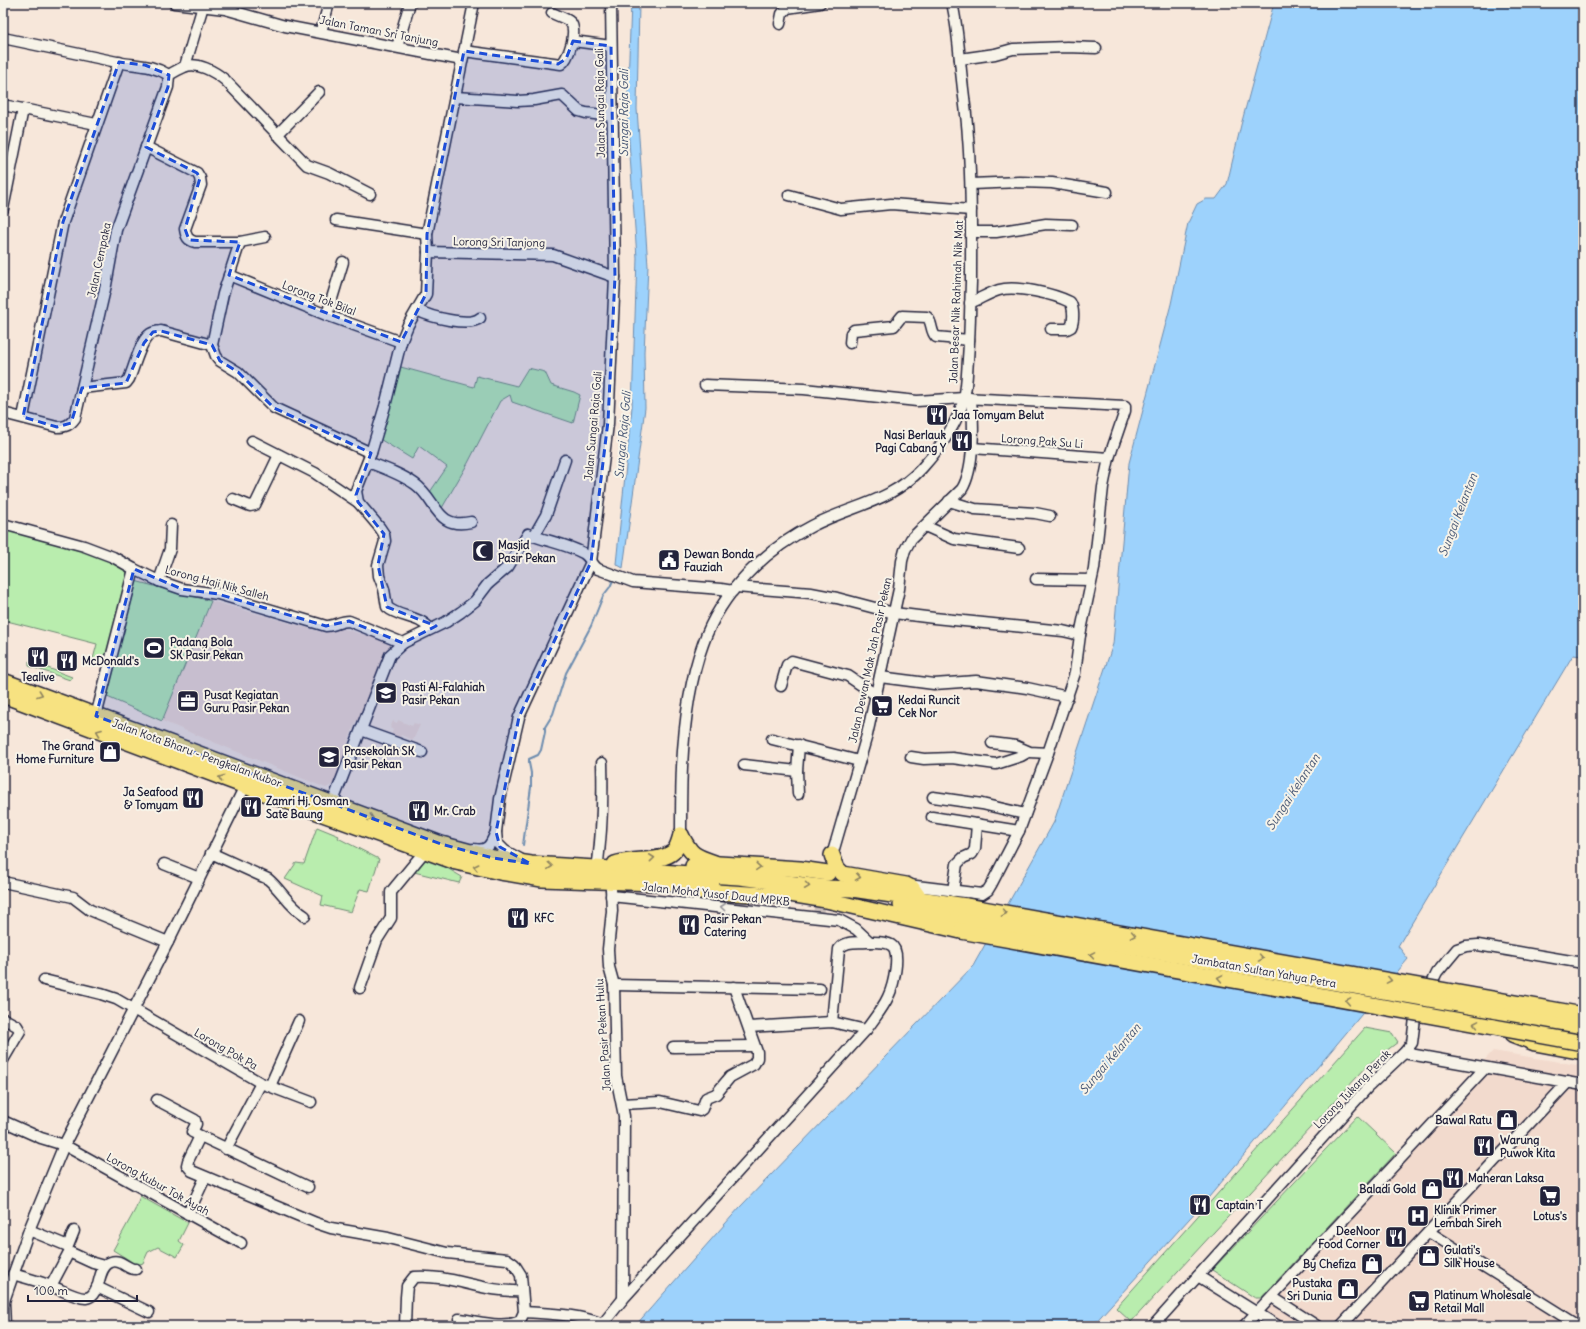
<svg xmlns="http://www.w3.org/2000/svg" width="1586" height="1329" viewBox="0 0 1586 1329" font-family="Delius,sans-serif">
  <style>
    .built { fill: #f2dacd }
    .green { fill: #b9edae; stroke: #6e8874 }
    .water { fill: #9dd2fc; stroke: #6c8caf }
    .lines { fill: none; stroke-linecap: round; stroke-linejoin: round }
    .stream { stroke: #6c8caf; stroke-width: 2 }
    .minor-tunnel { stroke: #ccc0ba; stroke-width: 10; stroke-dasharray: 10 5; stroke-linecap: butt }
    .minor-casing { stroke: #22223b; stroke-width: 13 }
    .major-casing { stroke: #22223b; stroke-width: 16 }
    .highway-casing { stroke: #22223b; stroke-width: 18 }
    .minor { stroke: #f7f3e8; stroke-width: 10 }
    .major { stroke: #f7e281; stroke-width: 13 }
    .highway { stroke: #f7e281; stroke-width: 15 }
    .major-bridge-casing { stroke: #22223b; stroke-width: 16; stroke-linecap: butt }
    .highway-bridge-casing { stroke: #22223b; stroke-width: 18; stroke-linecap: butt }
    .major-bridge { stroke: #f7e281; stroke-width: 13 }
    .highway-bridge { stroke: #f7e281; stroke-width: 15 }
    .oneway { stroke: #8c825e }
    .oneway2 { stroke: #97959a }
    .marked { fill: #1d4ed8; fill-opacity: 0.2; stroke: #1d4ed8; stroke-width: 3; stroke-dasharray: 8 5; stroke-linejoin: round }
    .labels { text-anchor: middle; stroke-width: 4; stroke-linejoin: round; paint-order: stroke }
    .street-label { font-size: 11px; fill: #22223b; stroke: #f7f3e8 }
    .poi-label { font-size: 11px; font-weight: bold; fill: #22223b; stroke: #f7f3e8; text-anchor: start }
    .water-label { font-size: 12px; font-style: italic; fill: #475775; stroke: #f7f3e8 }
  </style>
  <rect width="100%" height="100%" fill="#f7e7da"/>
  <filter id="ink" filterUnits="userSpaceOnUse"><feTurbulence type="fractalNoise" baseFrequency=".025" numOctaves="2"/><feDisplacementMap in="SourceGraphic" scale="8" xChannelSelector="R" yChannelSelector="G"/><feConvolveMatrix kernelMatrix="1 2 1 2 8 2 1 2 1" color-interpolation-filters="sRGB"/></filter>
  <g filter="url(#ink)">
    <g class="built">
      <path d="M134,579L325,633L338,627L391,643L362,719L356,721L347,744L349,749L335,783L326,788L162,721L105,696Z"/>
      <path d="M398,720L412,726L414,723L420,725L413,740L401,735L400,738L391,735L393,730L390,728L393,721L397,723Z"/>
      <path d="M1493,1051L1583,1066V1326H1250L1240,1320Z"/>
    </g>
    <g class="green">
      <path d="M397,366L474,387L477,376L517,386L528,368L545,372L551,385L574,392L580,395L573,423L512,402L510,395L500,401L468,463L442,508L430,492L447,467L419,446L412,459L378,438Z"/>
      <path d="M3,524L84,546L134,569L109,668L98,664L99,661L93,659L97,644L3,620Z"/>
      <path d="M135,581L211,601L162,721L105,696Z"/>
      <path d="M29,661L72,677L70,680L29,666Z"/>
      <path d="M317,827L339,836L338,838L379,859L369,891L360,889L351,912L321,905L323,896L285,879L296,863L304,864Z"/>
      <path d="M418,857L442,865L462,877L459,883L410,871Z"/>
      <path d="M1365,1028L1392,1033L1398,1042L1370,1063L1131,1322L1116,1308Z"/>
      <path d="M1357,1116L1396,1153L1261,1298H1255L1212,1270Z"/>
      <path d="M140,1196L188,1223L179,1241L184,1245L177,1257L158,1247L148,1252L143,1263L137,1265L113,1250L135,1210Z"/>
    </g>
    <g class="water">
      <path d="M631,3H639L637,109L648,266L644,352L645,408L623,568L616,564L632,407L637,258L627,111Z"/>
      <path d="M1274,3H1583L1582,656L1573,655L1398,946L1408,959L1209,1197L1092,1326H635L740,1207L973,966L1054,822L1113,644L1129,463L1171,304L1188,223L1197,204L1206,199H1216L1227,184L1241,125Z"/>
    </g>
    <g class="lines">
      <path class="stream" d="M523,845L531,787V773L529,763V759L538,755L541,750L545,732V727L553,714L566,673L591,626L603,596L610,587L614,578"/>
      <path class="minor-tunnel" d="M818,913L823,894"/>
      <g class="minor-casing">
        <g id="minor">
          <path d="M174,3L225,9L285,26L462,60"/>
          <path d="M780,24L782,14L787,8L820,3"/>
          <path d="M321,32L329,3"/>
          <path d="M3,38C41,46 79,54 117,62C137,66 151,64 169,75"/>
          <path d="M573,41L611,46"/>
          <path d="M397,47L410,3"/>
          <path d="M464,51L561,64C569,59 578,29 570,22C566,18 558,16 552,13"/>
          <path d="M960,59L995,54L1013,49L1067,47L1096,48"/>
          <path d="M185,66L203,6"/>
          <path d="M169,75C174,72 179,69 184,67C197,61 215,72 225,80L307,165L329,173L370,194"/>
          <path d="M455,97L518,101L534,100L562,95L579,111L586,113L612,116"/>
          <path d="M3,105L96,124"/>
          <path d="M277,135L319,92"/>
          <path d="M146,147L197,173L200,178L201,185L185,229C186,237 188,240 195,242H240L265,237"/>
          <path d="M971,184L1020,182L1052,183L1107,192"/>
          <path d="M789,195L841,209L891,204L971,210"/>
          <path d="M3,209L23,109"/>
          <path d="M336,220L427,234"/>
          <path d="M971,232H996L1046,224L1072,225"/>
          <path d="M240,242L223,294L212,345L216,356L220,361L238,372L274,408L371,453"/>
          <path d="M428,252L553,255L615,277"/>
          <path d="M229,275L329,316L401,342"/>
          <path d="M970,303C980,299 989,293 999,290C1016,285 1054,294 1070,302C1074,308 1074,321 1071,327L1067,329H1051"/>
          <path d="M417,310C430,317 469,327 480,318"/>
          <path d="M327,315L343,262"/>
          <path d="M850,343L851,333L854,330L894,326L902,316L927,317C933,323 930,331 936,337L969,340"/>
          <path d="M705,385L804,389L917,401L964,398L1125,406V411L1109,458L1103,487L1094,569L1080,635L1075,673L1049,750L1019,831L991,885L988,890L982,894L908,885"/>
          <path d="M82,388L126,383L129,379C134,368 140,342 149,335C152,332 156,332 161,331L212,345"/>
          <path d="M3,413L57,427C66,427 70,425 75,418L106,285L116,230L168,87L169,75"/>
          <path d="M23,417L63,222L119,62"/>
          <path d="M252,441L315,473L358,502"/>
          <path d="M972,448L1109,458"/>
          <path d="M368,462C384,468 401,474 415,484C437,499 435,530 471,522"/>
          <path d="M233,499L250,506L255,505L279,455"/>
          <path d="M949,501L975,509L1035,513L1050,516"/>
          <path d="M3,524L84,546L113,557L134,569L159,581L182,589L218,594L326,626C334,626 340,621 349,621L403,643"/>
          <path d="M925,526L954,539L1019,548"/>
          <path d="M534,536L546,515L565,460"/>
          <path d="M1036,579L1091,580"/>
          <path d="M159,581L170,549L171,525"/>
          <path d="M736,587L811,593L837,598L894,613L934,618L1063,631L1080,635"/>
          <path d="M430,629C419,615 399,618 387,607L384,589L379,576L378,565L385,541L384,534L380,528L358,502L356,491L371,453L385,406L401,342L408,325L426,294L428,252L427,234L474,3"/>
          <path d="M880,677L934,684L976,681L1027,688L1068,697"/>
          <path d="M781,686L787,665L792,661L848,676L876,695"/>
          <path d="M96,716L134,569"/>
          <path d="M361,730L422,752"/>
          <path d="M772,739L859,761"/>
          <path d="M992,743L1016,746L1030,752L1048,753"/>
          <path d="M911,757L924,759L952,758L996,764L1021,756L1028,752"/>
          <path d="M744,765L797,771"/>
          <path d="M798,794L797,771L799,745"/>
          <path d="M933,797L982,804L1025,814"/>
          <path d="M332,804L390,655L403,643L446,622L461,612L475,601L488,584L508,567L528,534C546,541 566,544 583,553C590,557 592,565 598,569L633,582L721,589L733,591"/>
          <path d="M932,817L1019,831"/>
          <path d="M681,835C681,812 681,790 682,767C684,726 689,682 703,644C721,592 765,550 812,526C852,505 890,503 922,468C939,449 958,423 964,398C967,385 967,372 968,359C970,334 970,308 971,282C971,234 972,185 968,137C967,118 964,99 962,80C959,54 958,28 952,3"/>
          <path d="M474,849C489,852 491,843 496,832"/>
          <path d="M211,853L268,879C282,891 289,906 305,916"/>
          <path d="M520,859L505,851L497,843L496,832L500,799L519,717L591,562L608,424L615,277L611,3"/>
          <path d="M831,859L867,735L899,589L902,561L905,550L911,539L962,489C974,470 975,419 970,398"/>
          <path d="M164,864L199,878"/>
          <path d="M597,869C602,834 603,798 602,763"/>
          <path d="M3,882L73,897L90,910L168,942"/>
          <path d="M611,889L612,911L608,949L609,967L614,985L616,1076L624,1116L623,1299"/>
          <path d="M953,891L957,864L963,858L972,854L975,849L977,824"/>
          <path d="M611,896L839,920L856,929L870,942"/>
          <path d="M44,980L101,994L116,999L261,1083L311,1102"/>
          <path d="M614,985L820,989"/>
          <path d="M360,988L377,940L391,918V892L424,852"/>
          <path d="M749,1027L832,1022L866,1030"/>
          <path d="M673,1047L754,1046"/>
          <path d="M1404,1053L1583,1085"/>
          <path d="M3,1060L20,1031L17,1026L4,1019"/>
          <path d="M270,1086L299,1021"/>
          <path d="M157,1100L195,1120L196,1124L192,1132L308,1187"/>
          <path d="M622,1104L660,1102L699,1111L702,1109L706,1098L716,1094L730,1077L754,1064L757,1058V1052L734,987"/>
          <path d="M3,1121L41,1138L64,1145L241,1243"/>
          <path d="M200,1136L188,1161L187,1165L192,1171L316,1223L331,1228L388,1238L447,1253L507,1259L514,1264L521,1275L524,1312L520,1321C502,1329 478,1321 459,1319"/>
          <path d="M226,1149L261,1083"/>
          <path d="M188,1214L205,1178"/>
          <path d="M29,1230L68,1246L74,1231"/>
          <path d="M1429,1232L1579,1326"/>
          <path d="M13,1274C26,1278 39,1281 51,1286C60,1289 78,1299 86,1298C93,1297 95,1291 98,1285C100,1277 102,1265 111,1262C121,1258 127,1270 136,1269"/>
          <path d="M1198,1276L1278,1326"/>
          <path d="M51,1286L69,1252L93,1263L104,1266"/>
          <path d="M97,1287L149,1312"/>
          <path d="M1272,1297L1317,1326"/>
          <path d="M524,1312C552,1314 576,1314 603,1324"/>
          <path d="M5,1326L4,1302L5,1298L29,1230L64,1145L168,942L245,786"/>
          <path d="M405,1326L406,1297L407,1286L414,1277C451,1274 484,1293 522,1291"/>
          <path d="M601,1326L623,1299L866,1030C874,1019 883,1008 888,997C893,987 902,951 891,945C885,941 874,942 867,942C857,943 846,940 839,949L832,1022"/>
          <path d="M1153,1326L1368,1087L1404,1053L1412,1043L1415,1018L1437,973L1457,949L1466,946L1478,945L1583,963"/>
          <path d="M1244,1326L1485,1068"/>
          <path d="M1341,1326L1568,1082"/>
        </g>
      </g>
      <g class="major-casing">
        <path id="major" d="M944,915L964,919"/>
      </g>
      <g class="highway-casing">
        <g id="highway">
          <path d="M3,681L441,844L493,858L531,864L739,877L828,888L852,889L966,906"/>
          <path d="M3,695L245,786L456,862L500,872L542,879L712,885"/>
          <path d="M681,835C691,855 694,856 715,863"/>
          <path d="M832,855L837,868L843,874L906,885L912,888L919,898"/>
          <path d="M615,864C631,858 661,863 673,852C678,848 679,841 681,835"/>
          <path d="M693,866L719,864L800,869L828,873"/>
          <path d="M700,891L782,896"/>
          <path d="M772,891L826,900L961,931"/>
          <path d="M901,905L944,915"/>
          <path d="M1512,1034L1535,1043L1583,1052"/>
        </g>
      </g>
      <use href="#minor" class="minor"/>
      <use href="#major" class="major"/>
      <use href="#highway" class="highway"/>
      <g class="major-bridge-casing">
        <path id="major-bridge" d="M964,919L1583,1027"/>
      </g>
      <g class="highway-bridge-casing">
        <g id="highway-bridge">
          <path d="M966,906L1583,1015"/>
          <path d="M961,931L1583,1043"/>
        </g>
      </g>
      <use href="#major-bridge" class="major-bridge"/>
      <use href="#highway-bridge" class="highway-bridge"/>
    </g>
    <defs><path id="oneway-chevron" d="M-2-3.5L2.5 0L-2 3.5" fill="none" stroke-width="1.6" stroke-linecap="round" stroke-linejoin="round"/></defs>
    <g class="oneway">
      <use href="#oneway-chevron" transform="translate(40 694) rotate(20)"/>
      <use href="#oneway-chevron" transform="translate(99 732) rotate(-159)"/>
      <use href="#oneway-chevron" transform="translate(221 778) rotate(-160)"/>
      <use href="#oneway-chevron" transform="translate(371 818) rotate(20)"/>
      <use href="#oneway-chevron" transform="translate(652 858) rotate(-6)"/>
      <use href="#oneway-chevron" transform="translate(550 866) rotate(5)"/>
      <use href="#oneway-chevron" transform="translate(476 867) rotate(-167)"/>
      <use href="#oneway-chevron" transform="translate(758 867) rotate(4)"/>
      <use href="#oneway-chevron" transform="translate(858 877) rotate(10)"/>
      <use href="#oneway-chevron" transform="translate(807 886) rotate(8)"/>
      <use href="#oneway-chevron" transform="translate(1004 913) rotate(10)"/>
      <use href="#oneway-chevron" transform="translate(1133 935) rotate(10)"/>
      <use href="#oneway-chevron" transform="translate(1092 955) rotate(-170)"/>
      <use href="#oneway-chevron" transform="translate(1261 958) rotate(10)"/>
      <use href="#oneway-chevron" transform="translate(1220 978) rotate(-170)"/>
      <use href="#oneway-chevron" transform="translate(1389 980) rotate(10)"/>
      <use href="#oneway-chevron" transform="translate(1348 1001) rotate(-170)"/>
      <use href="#oneway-chevron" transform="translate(1476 1024) rotate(-170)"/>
    </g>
    <use class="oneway2" href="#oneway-chevron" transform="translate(723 907) rotate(-174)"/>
  </g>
  <path class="marked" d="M573,41L611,46L615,277L608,421L591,562L519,717L496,832L500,847L531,864L493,858L441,844L96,716L134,569L182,589L218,594L326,626L349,621L403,643L436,626L387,607L378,565L384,534L358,502L356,495L371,453L274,408L238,372L220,361L212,345L161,331L153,332L144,343L126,383L82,388L71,423L57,427L23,417L63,222L119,62L145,65L169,75L168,87L146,147L197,173L200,178L185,229L189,240L240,242L229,275L401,342L426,294L427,234L464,51L558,64L566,59Z"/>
  <defs>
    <g id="restaurant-square" transform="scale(1.15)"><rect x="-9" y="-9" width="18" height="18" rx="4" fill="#22223b" stroke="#f7f3e8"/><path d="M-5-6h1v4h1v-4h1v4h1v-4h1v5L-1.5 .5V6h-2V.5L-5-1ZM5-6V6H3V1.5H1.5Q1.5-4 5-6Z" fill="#fff"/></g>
    <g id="mosque-square" transform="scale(1.15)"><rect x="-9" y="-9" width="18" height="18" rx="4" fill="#22223b" stroke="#f7f3e8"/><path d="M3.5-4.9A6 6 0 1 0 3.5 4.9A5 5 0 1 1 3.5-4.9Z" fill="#fff"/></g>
    <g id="civic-square" transform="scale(1.15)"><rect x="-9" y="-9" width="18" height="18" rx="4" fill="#22223b" stroke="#f7f3e8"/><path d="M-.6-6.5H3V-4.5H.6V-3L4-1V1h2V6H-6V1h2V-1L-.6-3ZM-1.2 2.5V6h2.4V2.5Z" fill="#fff"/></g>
    <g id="stadium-square" transform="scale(1.15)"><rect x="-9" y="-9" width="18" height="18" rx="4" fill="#22223b" stroke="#f7f3e8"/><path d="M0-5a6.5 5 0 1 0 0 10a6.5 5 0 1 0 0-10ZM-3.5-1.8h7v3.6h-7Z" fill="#fff"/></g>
    <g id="school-square" transform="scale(1.15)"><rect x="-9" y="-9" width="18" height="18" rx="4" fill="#22223b" stroke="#f7f3e8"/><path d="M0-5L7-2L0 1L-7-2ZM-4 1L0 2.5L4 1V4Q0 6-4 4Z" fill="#fff"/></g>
    <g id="office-square" transform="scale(1.15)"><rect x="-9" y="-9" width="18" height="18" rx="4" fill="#22223b" stroke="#f7f3e8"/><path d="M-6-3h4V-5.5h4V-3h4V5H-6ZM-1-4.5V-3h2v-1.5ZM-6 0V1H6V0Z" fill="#fff"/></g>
    <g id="supermarket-square" transform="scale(1.15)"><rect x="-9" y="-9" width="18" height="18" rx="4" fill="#22223b" stroke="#f7f3e8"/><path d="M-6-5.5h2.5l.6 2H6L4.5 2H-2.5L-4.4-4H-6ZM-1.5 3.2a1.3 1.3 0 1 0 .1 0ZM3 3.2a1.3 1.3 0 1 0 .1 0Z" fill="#fff"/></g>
    <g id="shop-square" transform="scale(1.15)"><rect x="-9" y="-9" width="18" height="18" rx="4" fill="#22223b" stroke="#f7f3e8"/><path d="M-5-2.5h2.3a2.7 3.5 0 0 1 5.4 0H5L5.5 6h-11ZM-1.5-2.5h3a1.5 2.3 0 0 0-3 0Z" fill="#fff"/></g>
    <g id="hospital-square" transform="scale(1.15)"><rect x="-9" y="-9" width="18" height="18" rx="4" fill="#22223b" stroke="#f7f3e8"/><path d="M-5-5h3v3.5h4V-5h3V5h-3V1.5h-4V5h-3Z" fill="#fff"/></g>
  </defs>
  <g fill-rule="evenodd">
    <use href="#restaurant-square" x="937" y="415"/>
    <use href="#restaurant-square" x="962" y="441"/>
    <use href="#mosque-square" x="483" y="551"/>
    <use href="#civic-square" x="669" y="560"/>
    <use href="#stadium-square" x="154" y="648"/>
    <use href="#restaurant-square" x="38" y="657"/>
    <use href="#restaurant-square" x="67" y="661"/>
    <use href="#school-square" x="386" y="693"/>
    <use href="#office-square" x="188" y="701"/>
    <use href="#supermarket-square" x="882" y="706"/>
    <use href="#shop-square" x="110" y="752"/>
    <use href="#school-square" x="329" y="757"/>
    <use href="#restaurant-square" x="193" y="798"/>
    <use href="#restaurant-square" x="251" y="807"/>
    <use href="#restaurant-square" x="419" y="811"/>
    <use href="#restaurant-square" x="518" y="918"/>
    <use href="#restaurant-square" x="689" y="925"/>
    <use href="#shop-square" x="1507" y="1120"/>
    <use href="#restaurant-square" x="1484" y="1146"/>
    <use href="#restaurant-square" x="1453" y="1178"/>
    <use href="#shop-square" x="1432" y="1189"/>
    <use href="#supermarket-square" x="1550" y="1196"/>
    <use href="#restaurant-square" x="1200" y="1205"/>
    <use href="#hospital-square" x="1418" y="1216"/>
    <use href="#restaurant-square" x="1396" y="1237"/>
    <use href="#shop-square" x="1429" y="1256"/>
    <use href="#shop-square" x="1372" y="1264"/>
    <use href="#shop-square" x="1348" y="1289"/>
    <use href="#supermarket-square" x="1419" y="1301"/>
  </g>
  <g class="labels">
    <g class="street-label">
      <text transform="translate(379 31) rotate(11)" y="4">Jalan Taman Sri Tanjung</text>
      <text transform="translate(600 103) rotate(-91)" y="4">Jalan Sungai Raja Gali</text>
      <text transform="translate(499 242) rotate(1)" y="4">Lorong Sri Tanjong</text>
      <text transform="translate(99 260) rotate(-78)" y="4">Jalan Cempaka</text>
      <text transform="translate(319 298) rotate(21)" y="4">Lorong Tok Bilal</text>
      <text transform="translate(956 302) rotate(-88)" y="4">Jalan Besar Nik Rahimah Nik Mat</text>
      <text transform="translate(593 426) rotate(-85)" y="4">Jalan Sungai Raja Gali</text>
      <text transform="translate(1042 441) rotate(4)" y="4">Lorong Pak Su Li</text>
      <text transform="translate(217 583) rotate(15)" y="4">Lorong Haji Nik Salleh</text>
      <text transform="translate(870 660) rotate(-78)" y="4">Jalan Dewan Mak Jah Pasir Pekan</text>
      <text transform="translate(197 753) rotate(20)" y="4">Jalan Kota Bharu - Pengkalan Kubor</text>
      <text transform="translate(716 894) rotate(6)" y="4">Jalan Mohd Yusof Daud MPKB</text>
      <text transform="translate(1264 971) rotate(10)" y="4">Jambatan Sultan Yahya Petra</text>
      <text transform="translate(603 1035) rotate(-94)" y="4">Jalan Pasir Pekan Hulu</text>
      <text transform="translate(226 1049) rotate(30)" y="4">Lorong Pok Pa</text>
      <text transform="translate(1352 1089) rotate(-46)" y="4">Lorong Tukang Perak</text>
      <text transform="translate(158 1184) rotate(29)" y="4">Lorong Kubur Tok Ayah</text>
    </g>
    <g class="poi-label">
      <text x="952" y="419">Jaa Tomyam Belut</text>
      <text x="946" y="439" text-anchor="end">Nasi Berlauk<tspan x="946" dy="13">Pagi Cabang Y</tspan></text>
      <text x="498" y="549">Masjid<tspan x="498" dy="13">Pasir Pekan</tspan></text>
      <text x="684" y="558">Dewan Bonda<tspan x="684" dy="13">Fauziah</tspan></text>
      <text x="170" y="646">Padang Bola<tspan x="170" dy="13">SK Pasir Pekan</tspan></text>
      <text x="82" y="665">McDonald's</text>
      <text x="38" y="681" text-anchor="middle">Tealive</text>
      <text x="402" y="691">Pasti Al-Falahiah<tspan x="402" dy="13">Pasir Pekan</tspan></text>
      <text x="204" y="699">Pusat Kegiatan<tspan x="204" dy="13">Guru Pasir Pekan</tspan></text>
      <text x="898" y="704">Kedai Runcit<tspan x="898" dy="13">Cek Nor</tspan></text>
      <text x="94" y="750" text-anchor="end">The Grand<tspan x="94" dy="13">Home Furniture</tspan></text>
      <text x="344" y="755">Prasekolah SK<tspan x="344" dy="13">Pasir Pekan</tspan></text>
      <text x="178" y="796" text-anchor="end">Ja Seafood<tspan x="178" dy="13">&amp; Tomyam</tspan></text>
      <text x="266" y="805">Zamri Hj. Osman<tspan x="266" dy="13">Sate Baung</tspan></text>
      <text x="434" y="815">Mr. Crab</text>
      <text x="534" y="922">KFC</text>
      <text x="704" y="923">Pasir Pekan<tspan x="704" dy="13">Catering</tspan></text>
      <text x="1492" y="1124" text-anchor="end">Bawal Ratu</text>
      <text x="1500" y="1144">Warung<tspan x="1500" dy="13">Puwok Kita</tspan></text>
      <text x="1468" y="1182">Maheran Laksa</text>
      <text x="1416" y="1193" text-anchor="end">Baladi Gold</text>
      <text x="1216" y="1209">Captain T</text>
      <text x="1434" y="1214">Klinik Primer<tspan x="1434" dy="13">Lembah Sireh</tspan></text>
      <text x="1550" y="1220" text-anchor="middle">Lotus's</text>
      <text x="1380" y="1235" text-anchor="end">DeeNoor<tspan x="1380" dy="13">Food Corner</tspan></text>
      <text x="1444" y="1254">Gulati's<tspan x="1444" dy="13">Silk House</tspan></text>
      <text x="1356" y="1268" text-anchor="end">By Chefiza</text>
      <text x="1332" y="1287" text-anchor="end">Pustaka<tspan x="1332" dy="13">Sri Dunia</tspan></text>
      <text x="1434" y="1299">Platinum Wholesale<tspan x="1434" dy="13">Retail Mall</tspan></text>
    </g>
    <g class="water-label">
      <text transform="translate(624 113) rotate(-90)" y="4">Sungai Raja Gali</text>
      <text transform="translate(623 435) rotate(-85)" y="4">Sungai Raja Gali</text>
      <text transform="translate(1458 515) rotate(-69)" y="4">Sungai Kelantan</text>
      <text transform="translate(1293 792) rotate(-57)" y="4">Sungai Kelantan</text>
      <text transform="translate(1110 1059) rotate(-50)" y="4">Sungai Kelantan</text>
    </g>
  </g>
  <rect width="1586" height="1329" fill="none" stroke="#f7f3e8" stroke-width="16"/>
  <rect x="8" y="8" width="1570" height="1313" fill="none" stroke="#22223b" stroke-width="1.5" filter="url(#ink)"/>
  <path d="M28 1295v6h109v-6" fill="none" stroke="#22223b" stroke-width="2"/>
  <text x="34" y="1295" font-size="12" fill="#22223b" stroke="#f7f3e8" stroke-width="3" paint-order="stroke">100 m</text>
</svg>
